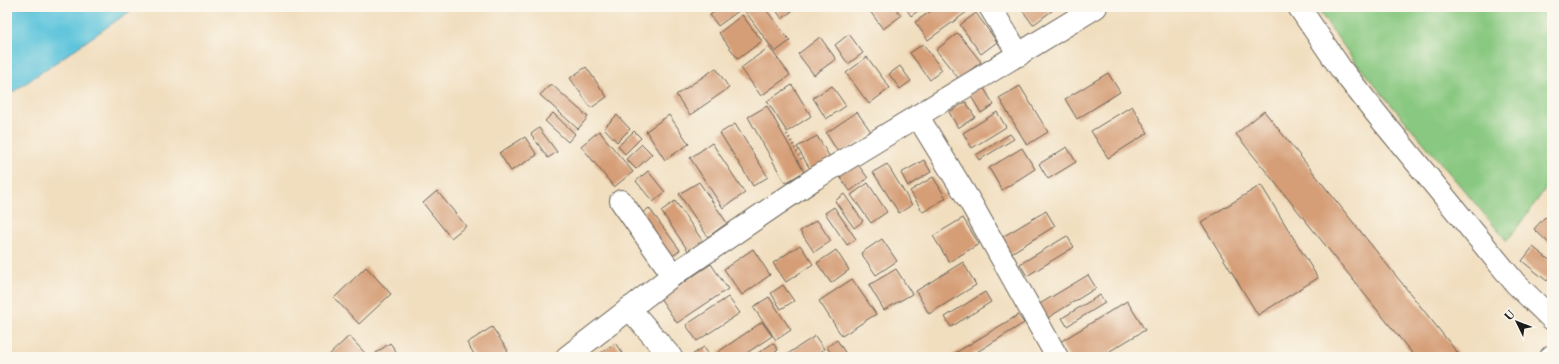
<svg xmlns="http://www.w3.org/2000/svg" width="1559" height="364" viewBox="0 0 1559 364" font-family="'Libre Caslon Text',serif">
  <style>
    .green { fill: #88c880; stroke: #52724e }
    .water { fill: #5fc5dc; stroke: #3e707c }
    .building { fill: #d59e77 }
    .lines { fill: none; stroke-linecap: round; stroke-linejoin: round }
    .minor-casing { stroke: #676055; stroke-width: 24 }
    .major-casing { stroke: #676055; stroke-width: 24 }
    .path { stroke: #676055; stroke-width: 2.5; stroke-dasharray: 1 3; stroke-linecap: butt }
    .minor { stroke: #fff; stroke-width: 22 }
    .major { stroke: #fff; stroke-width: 22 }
  </style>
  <rect width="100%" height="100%" fill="#fbf7ec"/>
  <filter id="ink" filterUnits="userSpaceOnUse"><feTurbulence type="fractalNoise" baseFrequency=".025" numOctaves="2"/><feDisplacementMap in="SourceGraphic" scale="8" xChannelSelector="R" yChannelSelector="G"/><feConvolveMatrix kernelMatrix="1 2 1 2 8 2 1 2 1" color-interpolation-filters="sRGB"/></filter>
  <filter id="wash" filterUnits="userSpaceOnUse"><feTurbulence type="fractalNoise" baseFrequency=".012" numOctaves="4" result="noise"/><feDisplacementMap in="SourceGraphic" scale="16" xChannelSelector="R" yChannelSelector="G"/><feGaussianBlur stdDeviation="0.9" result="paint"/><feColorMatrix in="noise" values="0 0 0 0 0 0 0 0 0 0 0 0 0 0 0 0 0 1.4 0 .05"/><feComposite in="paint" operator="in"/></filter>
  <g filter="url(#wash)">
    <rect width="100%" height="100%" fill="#f1debf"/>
    <path class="green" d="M1316,7H1552V180L1507,241L1355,62Z"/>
    <path class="water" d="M7,7H136L7,96Z"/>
    <g id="blocks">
      <g class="building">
        <path d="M721,7H738L740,10L718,26L710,15Z"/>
        <path d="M742,7H764L790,41L775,52Z"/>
        <path d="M774,7H797L782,19Z"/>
        <path d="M867,7H895L901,16L883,29Z"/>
        <path d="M905,7H924L911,16Z"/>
        <path d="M937,7H969L971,9L928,40L915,22Z"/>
        <path d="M1020,7H1051L1053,10L1033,25Z"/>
        <path d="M976,13L997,42L981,54L960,25Z"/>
        <path d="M742,15L762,41L738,59L719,33Z"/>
        <path d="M958,33L981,62L959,79L936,50Z"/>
        <path d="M849,34L863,53L848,64L835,45Z"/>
        <path d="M820,37L836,59L814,75L798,54Z"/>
        <path d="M923,44L942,70L930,80L910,53Z"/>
        <path d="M769,47L790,75L761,96L741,68Z"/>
        <path d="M867,57L890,88L869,104L846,73Z"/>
        <path d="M900,66L911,81L900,89L889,74Z"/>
        <path d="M586,67L607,97L591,108L570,78Z"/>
        <path d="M716,68L729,88L690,115L676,95Z"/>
        <path d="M1108,73L1120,92L1077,119L1065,99Z"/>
        <path d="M551,84L588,117L578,129L540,95Z"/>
        <path d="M792,85L811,116L787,132L767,101Z"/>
        <path d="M982,85L994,105L981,113L969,93Z"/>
        <path d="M832,86L846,106L826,119L813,98Z"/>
        <path d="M1020,86L1048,132L1027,145L999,98Z"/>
        <path d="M966,102L975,117L958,128L949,112Z"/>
        <path d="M767,106L804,172L785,183L748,117Z"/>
        <path d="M1132,106L1148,133L1108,158L1091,131Z"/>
        <path d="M1264,111L1461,357H1415L1236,134Z"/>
        <path d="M857,112L872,133L840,155L826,133Z"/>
        <path d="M997,112L1006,127L972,148L963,133Z"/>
        <path d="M553,113L575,134L568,142L545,121Z"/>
        <path d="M617,115L630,129L617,142L604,128Z"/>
        <path d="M669,115L689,144L665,160L646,131Z"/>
        <path d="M735,124L768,177L753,186L720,133Z"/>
        <path d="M539,128L557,152L548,158L531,134Z"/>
        <path d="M599,131L633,172L614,187L581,146Z"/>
        <path d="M634,131L641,138L625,154L618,146Z"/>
        <path d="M1010,134L1014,139L979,160L976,155Z"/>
        <path d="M817,136L833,162L813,174L797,147Z"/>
        <path d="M525,137L537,155L511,171L499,153Z"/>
        <path d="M712,143L745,193L723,208L690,158Z"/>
        <path d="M642,144L652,154L636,169L626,159Z"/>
        <path d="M1067,147L1076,162L1048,179L1039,164Z"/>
        <path d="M1022,148L1035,169L1002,190L989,168Z"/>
        <path d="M924,160L931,172L908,186L901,173Z"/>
        <path d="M856,162L868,178L850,191L838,174Z"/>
        <path d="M887,164L912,205L899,213L873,172Z"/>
        <path d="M648,171L665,192L653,202L636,181Z"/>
        <path d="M933,177L946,198L923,212L910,191Z"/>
        <path d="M699,182L727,223L708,237L679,194Z"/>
        <path d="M868,183L887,212L871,223L851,195Z"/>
        <path d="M1261,185L1318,278L1258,315L1201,222Z"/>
        <path d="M437,191L466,226L451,238L423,203Z"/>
        <path d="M844,194L863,221L854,228L835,201Z"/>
        <path d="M675,201L704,243L689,252L661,211Z"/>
        <path d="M834,207L856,239L847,245L825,213Z"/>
        <path d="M649,208L680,250L668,260L637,217Z"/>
        <path d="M1046,211L1055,226L1008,255L999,239Z"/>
        <path d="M1545,217L1552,223L1551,245L1534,229Z"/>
        <path d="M963,218L979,244L949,262L933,236Z"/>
        <path d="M817,220L831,241L814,252L800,231Z"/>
        <path d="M1067,236L1074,247L1027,276L1020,264Z"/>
        <path d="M882,239L897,261L876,275L861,253Z"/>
        <path d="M800,245L813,264L786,282L773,263Z"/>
        <path d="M1533,247L1552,262V274L1547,281L1522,261Z"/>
        <path d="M753,249L770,275L742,295L724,269Z"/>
        <path d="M836,250L849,270L831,283L817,263Z"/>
        <path d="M963,262L976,285L929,314L916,291Z"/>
        <path d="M711,264L728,289L677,323L660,298Z"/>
        <path d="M366,267L391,294L359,324L334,298Z"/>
        <path d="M896,269L912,294L884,310L869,285Z"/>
        <path d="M1088,275L1096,288L1046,319L1038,305Z"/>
        <path d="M852,279L876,314L842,336L819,301Z"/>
        <path d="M783,285L794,301L781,309L771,293Z"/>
        <path d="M985,292L991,302L951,327L945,317Z"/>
        <path d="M1100,295L1105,303L1067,326L1062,318Z"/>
        <path d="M728,297L740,313L697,341L686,325Z"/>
        <path d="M769,297L791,330L776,340L753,307Z"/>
        <path d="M1127,301L1145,330L1100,357H1069L1060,342Z"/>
        <path d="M1018,315L1024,323L969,357H953L952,355Z"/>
        <path d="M762,322L772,336L741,357H721L718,352Z"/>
        <path d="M492,327L508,351L499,357H476L467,343Z"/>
        <path d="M349,336L365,353L361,357H327Z"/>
        <path d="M815,336L824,349L811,357H787L786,355Z"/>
        <path d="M837,340L848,357H833L827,347Z"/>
        <path d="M390,343L400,357H379L376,353Z"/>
        <path d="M615,343L625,357H595Z"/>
        <path d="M773,343L778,350L768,357H752Z"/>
        <path d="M704,347L710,357H689Z"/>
      </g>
    </g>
  </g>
  <g filter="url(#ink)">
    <use href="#blocks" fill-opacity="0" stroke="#676055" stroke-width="1"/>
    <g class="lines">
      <g class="minor-casing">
        <g id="minor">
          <path d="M990,7L1019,55"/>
          <path d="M1299,7L1341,69L1379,117L1516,284L1552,319"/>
          <path d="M918,117L972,205L1057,357"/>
          <path d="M621,201L673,275"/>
          <path d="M629,308L671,357"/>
          <path d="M567,357L673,275L814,179L1096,7"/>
        </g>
      </g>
      <g class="major-casing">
        <path id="major" d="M1551,357L1552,356"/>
      </g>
      <path class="path" d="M787,134L802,160"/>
      <use href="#minor" class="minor"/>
      <use href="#major" class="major"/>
    </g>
  </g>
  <rect width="1559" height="364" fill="none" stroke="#fbf7ec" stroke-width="24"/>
  <g transform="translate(1517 322) rotate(313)" stroke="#fbf7ec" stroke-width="3" paint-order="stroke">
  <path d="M0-3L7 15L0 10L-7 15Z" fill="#1c1c1c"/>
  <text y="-6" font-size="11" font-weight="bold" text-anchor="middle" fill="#1c1c1c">U</text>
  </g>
</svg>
